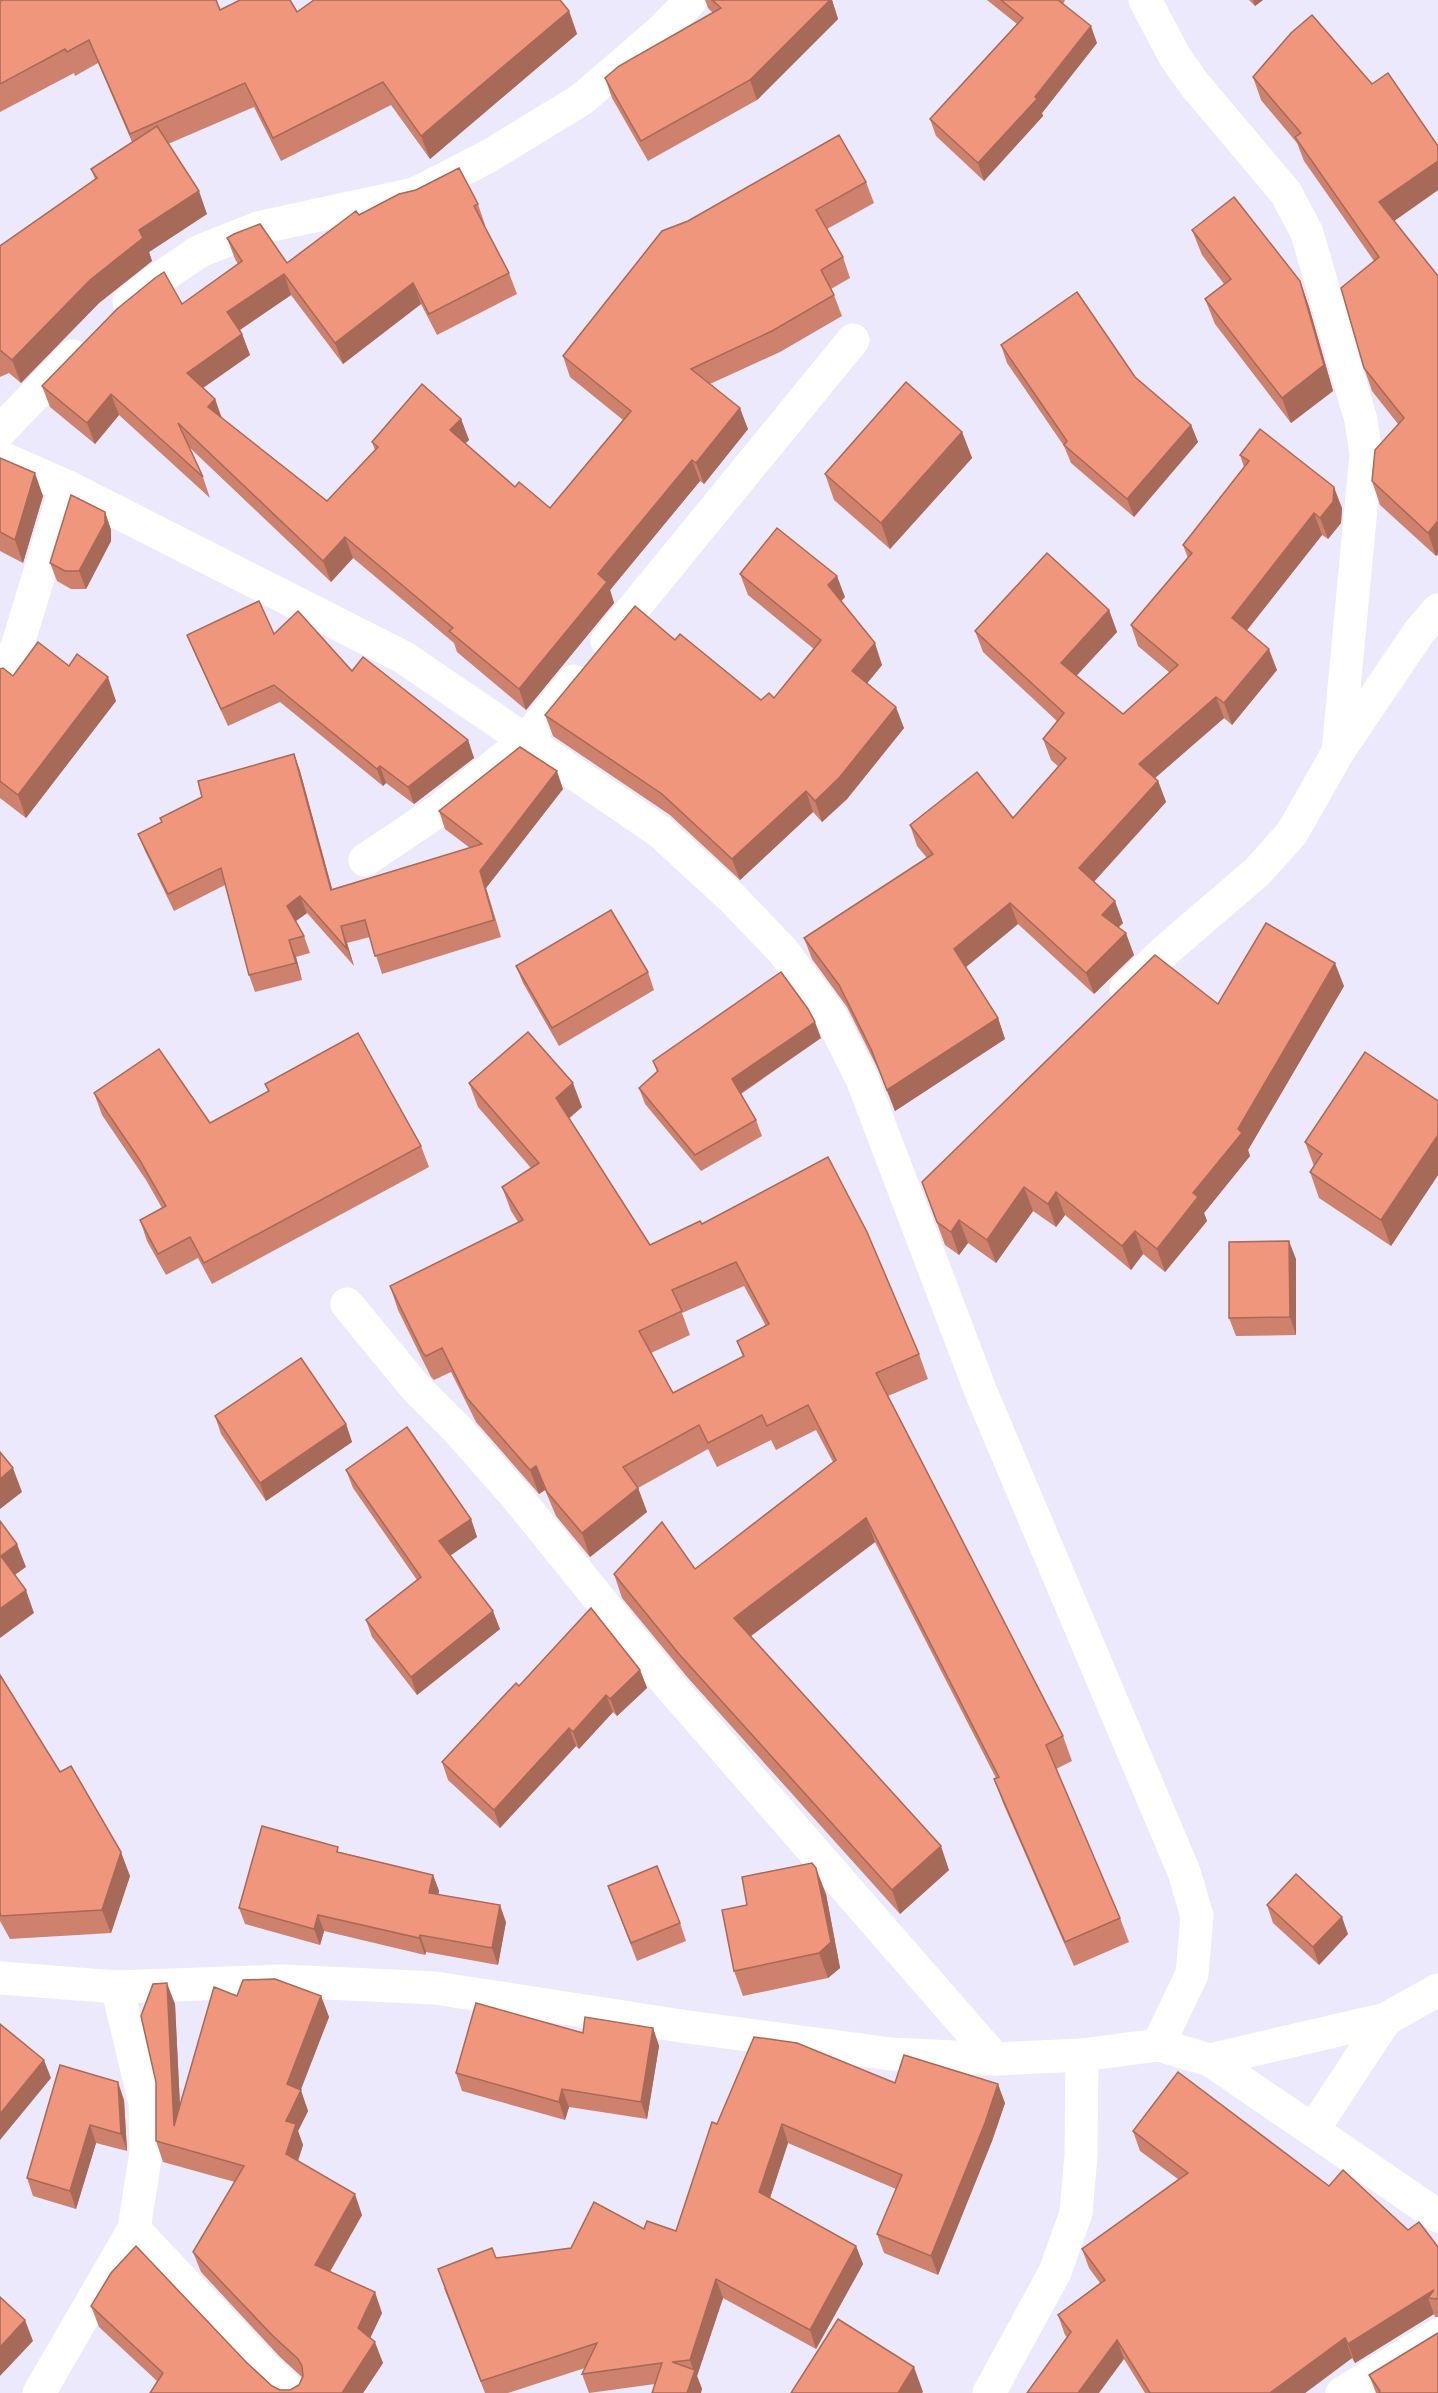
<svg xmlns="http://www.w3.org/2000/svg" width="1438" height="2393" viewBox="0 0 1438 2393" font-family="'Exo 2',sans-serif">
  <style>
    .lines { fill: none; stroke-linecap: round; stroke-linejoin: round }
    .minor { stroke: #fff; stroke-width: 33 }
    .wall { fill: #ce816c; fill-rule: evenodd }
    .shaded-wall { fill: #a76958 }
    .building { fill: #ef967d; stroke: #a76958; stroke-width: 1.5; fill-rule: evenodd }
  </style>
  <rect width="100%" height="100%" fill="#ede9fc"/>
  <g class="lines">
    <g class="minor">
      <path d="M1145,0L1175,57L1195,85L1286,193L1307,233L1361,420L1366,455L1338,752"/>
      <path d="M129,302L151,284L200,251L258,228L415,194L489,156L582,99L661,31L691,0"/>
      <path d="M0,431L73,356"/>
      <path d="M0,457L66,486L403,657L659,831L731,897L783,951L830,1015L862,1079L981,1392L1184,1872L1197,1916L1192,1974L1158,2045"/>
      <path d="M607,641L853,340"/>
      <path d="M0,677L17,647L66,486"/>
      <path d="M365,860L438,811L526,740L574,681"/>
      <path d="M1126,989L1165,951L1257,872L1292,833L1338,752L1419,632L1438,610"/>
      <path d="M347,1304L416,1388L457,1429L516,1496L668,1684L995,2059"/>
      <path d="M0,1978L117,1987L283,1981L435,1988L688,2027L891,2054L995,2059L1082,2055L1158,2045L1210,2060L1438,2216"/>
      <path d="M1210,2060L1386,2019L1438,1990"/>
      <path d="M1313,2130L1386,2019"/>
      <path d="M134,2229L267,2370L292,2393"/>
      <path d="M39,2393L134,2229L146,2152L145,2103L117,1987"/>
      <path d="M989,2393L1055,2272L1076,2213L1081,2155L1082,2055"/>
      <path d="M1342,2393L1438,2335"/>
    </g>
  </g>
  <g class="wall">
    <path d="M705,0H832L838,19L757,100L648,161L612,98L605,78L713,13L708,8Z"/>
    <path d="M987,0H1065L1063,4L1097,43L1042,113L1043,116L984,181L936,136L930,119L1017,24Z"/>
    <path d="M1249,0H1263L1255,6Z"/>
    <path d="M0,1L297,12L569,11L577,34L430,159L391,105L281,161L254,107L168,144L207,214L149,252L152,261L99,303L21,383L9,373L0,377V246L95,179L91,169L132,142L98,63L75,76L74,73L0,112Z"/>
    <path d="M1253,77L1372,84L1438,146V190L1394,221L1438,276V554L1436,556L1380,505L1372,481L1398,424L1372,391L1364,368L1374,261L1304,161L1297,143L1261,100Z"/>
    <path d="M866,182L874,203L827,229L843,257L850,278L831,289L834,295L842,316L780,352L710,384L748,429L704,484L700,481L610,590L614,603L526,710L457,652L454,643L353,558L331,582L189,447L203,477L210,498L119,415L95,444L50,407L42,386L182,304L238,264L235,259L227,238L287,263L359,215L478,204L485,225H484L509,273L517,294L437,335L421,304L343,364L291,295L240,330L242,334L250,355L203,388L215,399L222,418L327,501L375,450L372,442L461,419L469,440L465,443L515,487L550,508L623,420L570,377L563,356Z"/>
    <path d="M1192,230L1300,281L1309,307L1333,391L1291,423L1215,324L1205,299L1224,284L1202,255Z"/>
    <path d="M1001,345L1135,377L1191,425L1198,442L1134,517L1071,463L1064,446L1007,363Z"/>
    <path d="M962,432L972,458L890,549L834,500L825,474Z"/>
    <path d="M1240,455L1342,508L1341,523L1328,539L1322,535L1247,630L1277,670L1232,725L1224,718L1155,778L1158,781L1166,802L1094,882L1123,923L1118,927L1134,955L1094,994L1018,924L965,968L998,1018L1005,1039L895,1111L879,1071L847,1007L812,959L804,938L927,858L917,846L910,825L1013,818L1059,767L1051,760L1043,739L1058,722L983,652L975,631L1109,610L1117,632L1076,675L1123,714L1170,673L1138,646L1131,625L1188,558L1183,545L1244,467Z"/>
    <path d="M0,458L43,496L23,563L0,551Z"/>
    <path d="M105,512L111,530V541L86,589H71L57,581L50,563Z"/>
    <path d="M740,574L845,597L841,601L882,665L867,683L904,728L847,799L822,822L813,812L740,880L670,815L553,736L545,715L675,640L761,700L774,698L814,649L748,595Z"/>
    <path d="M274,634L352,671L468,740L474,758L414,804L386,783L383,786L280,702L228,726L194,652L187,635Z"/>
    <path d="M69,666L116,701L26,818L0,798V669L13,676Z"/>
    <path d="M294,754L300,771L332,889L470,848L445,829L439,811L563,789L486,888L501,937L382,974L370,937L347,943L354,966L307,913L296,921L304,936L310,953L296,957L302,980L255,992L249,975L225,885L174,911L145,851L138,834L162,822L160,818Z"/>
    <path d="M516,966L648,972L654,990L559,1046L523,983Z"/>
    <path d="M1344,986L1248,1150L1250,1156L1204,1213L1207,1221L1165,1272L1143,1254L1131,1270L1065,1215L1056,1227L1033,1211L996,1263L968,1243L959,1255L945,1245L922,1182L1218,1004Z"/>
    <path d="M821,1038L741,1094L756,1120L762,1136L701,1171L645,1104L639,1088L657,1072L653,1061Z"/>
    <path d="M469,1083L582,1107L569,1118L650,1245L702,1224L919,1354L928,1379L888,1396L1063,1736L1072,1761L1056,1769L1120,1918L1129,1942L1074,1966L1003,1803L994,1779L996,1778L875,1542L751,1636L949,1870L900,1914L688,1678L622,1598L614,1574L695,1569L833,1462L816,1430L776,1450L771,1440L717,1467L708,1449L638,1488L647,1512L590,1557L556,1516L545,1490L539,1494L476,1422L451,1372L434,1380L431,1377L398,1310L390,1286L518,1222L511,1211L502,1187L531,1168L478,1107ZM744,1286L766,1326L737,1341L743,1357L673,1393L651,1353L690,1335L682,1313Z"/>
    <path d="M265,1084L421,1146L429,1167L212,1284L198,1258L166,1275L147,1241L140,1220L162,1208L146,1180L102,1115L94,1093L210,1123L268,1091Z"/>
    <path d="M1438,1101V1175L1391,1246L1319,1198L1310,1172L1314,1166L1305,1142Z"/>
    <path d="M1296,1259V1335L1236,1336L1229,1318Z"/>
    <path d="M215,1416L346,1424L352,1442L266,1501L221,1434Z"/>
    <path d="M346,1470L471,1519L477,1537L450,1556L500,1629L417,1695L372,1637L366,1620L417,1580L353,1488Z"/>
    <path d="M640,1670L647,1688L617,1716L613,1712L579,1749L576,1746L500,1828L448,1780L442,1762L519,1686Z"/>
    <path d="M0,1675L60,1772L130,1876L111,1933L10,1939L0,1921Z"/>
    <path d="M340,1852L433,1875L439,1891L438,1895L506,1922L498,1965L426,1952L425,1955L324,1931L320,1945L245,1924L239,1908Z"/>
    <path d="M608,1886L680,1923L686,1941L637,1961Z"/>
    <path d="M826,1894L840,1968L828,1978L743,1996L734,1971Z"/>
    <path d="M1267,1905L1348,1934L1319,1965L1273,1923Z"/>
    <path d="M237,1996H321L329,2017L300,2090L308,2111L298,2131L303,2145L298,2161L362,2215L330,2272L382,2313L370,2338L383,2363L363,2393H150L157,2381L99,2327L91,2306L246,2362L272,2386L280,2390H290L299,2385L302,2377L280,2357L201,2272L193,2252L235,2182L163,2162L156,2141L175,2004L180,2106Z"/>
    <path d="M653,2028L659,2046L647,2119L569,2107L565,2120L462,2091L456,2073L583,2033Z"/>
    <path d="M60,2065L124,2100L127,2151L96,2143L76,2209L33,2196L27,2178Z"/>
    <path d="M895,2083L1005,2103L992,2141L938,2275L884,2253L877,2234L896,2189L788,2143L770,2198L856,2246L863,2264L816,2349L723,2298L697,2376L702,2389L655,2384L589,2393L582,2374L585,2368L508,2393H485L444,2288L496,2258L571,2248L644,2229L676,2231L717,2124Z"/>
    <path d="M1133,2131L1329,2186L1438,2247V2317H1435L1434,2314L1355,2363L1352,2358L1305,2393H1145L1124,2359L1067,2337L1065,2335L1058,2315L1100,2283L1089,2268L1082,2249L1178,2179L1140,2151Z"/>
    <path d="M1369,2375L1438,2393H1376Z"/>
  </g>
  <g class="shaded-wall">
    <path d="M830,0H832L838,19L757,100L750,80Z"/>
    <path d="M1253,0H1263L1255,6Z"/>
    <path d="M569,11L577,34L430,159L421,136Z"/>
    <path d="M1091,26L1097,43L1042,113L1043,116L984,181L978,163L1035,97Z"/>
    <path d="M1438,161V190L1387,226L1379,202Z"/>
    <path d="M199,191L207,214L149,252L152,261L99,303L21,383L12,360L139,230Z"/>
    <path d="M284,274L291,295L235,333L227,312Z"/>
    <path d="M1300,281L1309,307L1333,391L1291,423L1282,398Z"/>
    <path d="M413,283L421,304L343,364L335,343Z"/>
    <path d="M242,334L250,355L194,394L187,373Z"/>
    <path d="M111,394L119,415L95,444L87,423Z"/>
    <path d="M215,399L222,420L208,407Z"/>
    <path d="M740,408L748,429L704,484L696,463Z"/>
    <path d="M461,419L469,440L458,451L450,430Z"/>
    <path d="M1191,425L1198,442L1134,517L1127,499Z"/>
    <path d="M962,432L972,458L890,549L881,523Z"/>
    <path d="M692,460L700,481L610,590L614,603L526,710L519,689L598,574Z"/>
    <path d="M35,473L43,496L23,563L15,540Z"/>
    <path d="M1334,487L1342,508L1341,523L1328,539L1320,518Z"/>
    <path d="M105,512L111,530V541L86,589L79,571Z"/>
    <path d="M1314,513L1322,535L1240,639L1232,618Z"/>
    <path d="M1438,521V554L1436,556L1428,533Z"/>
    <path d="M345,537L353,558L331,582L323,561Z"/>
    <path d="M837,576L845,597L836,606L828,585Z"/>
    <path d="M1109,610L1117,632L1069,684L1061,663Z"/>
    <path d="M875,643L882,665L860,692L852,671Z"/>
    <path d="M1269,649L1277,670L1232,725L1224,703Z"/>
    <path d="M108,677L116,701L26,818L18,795Z"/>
    <path d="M1216,697L1224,718L1147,785L1139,764Z"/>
    <path d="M896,707L904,728L847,799L822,822L815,801Z"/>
    <path d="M468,740L474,758L414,804L408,787Z"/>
    <path d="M294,754L300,771L337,907L331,890Z"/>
    <path d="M380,766L386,783L383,786L377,769Z"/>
    <path d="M557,771L563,789L486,888L501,937L480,871Z"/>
    <path d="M1158,781L1166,802L1087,889L1079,868Z"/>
    <path d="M806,791L813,812L740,880L732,859Z"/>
    <path d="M300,896L307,913L293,923L287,906Z"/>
    <path d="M1115,901L1123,923L1110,936L1102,915Z"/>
    <path d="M1010,903L1018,924L961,971L954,949Z"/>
    <path d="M341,926L347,943L354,966L347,949Z"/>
    <path d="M1126,933L1134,955L1094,994L1086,973Z"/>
    <path d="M289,940L296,957L302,980L296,963Z"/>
    <path d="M1335,963L1344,986L1248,1150L1250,1156L1204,1213L1207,1221L1165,1272L1157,1249L1193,1193L1238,1129Z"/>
    <path d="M998,1018L1005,1039L895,1111L887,1090Z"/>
    <path d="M815,1022L821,1038L738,1095L732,1079Z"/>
    <path d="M573,1083L582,1107L565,1122L556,1098Z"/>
    <path d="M1438,1135V1175L1391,1246L1381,1220Z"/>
    <path d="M1024,1187L1033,1211L996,1263L987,1240Z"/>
    <path d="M1056,1192L1065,1215L1056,1227L1048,1204Z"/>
    <path d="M959,1220L968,1243L959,1255L951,1232Z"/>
    <path d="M1135,1231L1143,1254L1131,1270L1122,1246Z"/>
    <path d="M1289,1241L1296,1259V1335L1290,1317Z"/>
    <path d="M346,1424L352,1442L266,1501L260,1483Z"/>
    <path d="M536,1466L545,1490L539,1494L530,1470Z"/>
    <path d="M13,1468L22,1492L0,1509V1479Z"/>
    <path d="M638,1488L647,1512L590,1557L582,1533Z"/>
    <path d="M866,1518L875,1542L743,1642L734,1618Z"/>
    <path d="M471,1519L477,1537L445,1559L439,1541Z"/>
    <path d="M17,1544L26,1567L9,1579L1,1556Z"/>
    <path d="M26,1590L34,1613L0,1638V1609Z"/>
    <path d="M493,1611L500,1629L417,1695L411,1677Z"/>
    <path d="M640,1670L647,1688L617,1716L610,1699Z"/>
    <path d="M606,1695L613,1712L579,1749L573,1732Z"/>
    <path d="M569,1728L576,1746L500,1828L494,1810Z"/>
    <path d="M941,1846L949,1870L900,1914L892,1890Z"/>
    <path d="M121,1852L130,1876L111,1933L102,1910Z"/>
    <path d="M816,1868L826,1894L840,1968L828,1978L819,1953Z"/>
    <path d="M433,1875L439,1891L435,1909L429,1893Z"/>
    <path d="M500,1905L506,1922L498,1965L492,1948Z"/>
    <path d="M318,1915L324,1931L320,1945L314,1929Z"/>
    <path d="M1342,1917L1348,1934L1319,1965L1313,1947Z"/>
    <path d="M420,1935L426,1952L425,1955L419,1938Z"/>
    <path d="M167,1983L175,2004L182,2147L174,2126Z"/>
    <path d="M321,1996L329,2017L300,2092L301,2090L308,2111L298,2131L303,2145L293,2175L286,2154L287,2084Z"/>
    <path d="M653,2028L659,2046L647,2119L641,2102Z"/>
    <path d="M44,2060L51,2078L0,2140V2114Z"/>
    <path d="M118,2082L124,2100L127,2151L121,2134Z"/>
    <path d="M998,2084L1005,2103L992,2141L938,2275L931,2256Z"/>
    <path d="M562,2089L569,2107L565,2120L559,2102Z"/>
    <path d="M782,2124L788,2143L766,2210L759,2192Z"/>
    <path d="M90,2125L96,2143L76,2209L70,2191Z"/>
    <path d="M355,2194L362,2215L322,2285L315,2265Z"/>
    <path d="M856,2246L863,2264L816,2349L810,2330Z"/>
    <path d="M716,2279L723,2298L697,2376L702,2389L701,2393H687L694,2372L690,2360Z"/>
    <path d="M1434,2290L1428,2298L1434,2314L1355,2363L1348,2344Z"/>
    <path d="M375,2292L382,2313L365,2349L358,2328Z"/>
    <path d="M25,2320L33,2341L0,2376V2347Z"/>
    <path d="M1345,2338L1352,2358L1305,2393H1270Z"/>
    <path d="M1117,2340L1124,2359L1099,2393H1078Z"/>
    <path d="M375,2342L383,2363L363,2393H342Z"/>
    <path d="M914,2367L923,2392L922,2393H898Z"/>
  </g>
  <g class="building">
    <path d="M3,0H216L220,10L240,0H290L297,12L314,0H560L569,11L421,136L383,82L273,138L245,83L130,134L89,40L67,52L65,49L0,84V1Z"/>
    <path d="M712,0H830L750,80L641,141L605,78L619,66L721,8Z"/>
    <path d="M1001,0H1058L1091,26L1035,97L1037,99L978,163L930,119L1023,18Z"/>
    <path d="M1312,15L1372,84L1388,73L1438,146V161L1379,202L1438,276V521L1428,533L1372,481L1375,450L1404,418L1364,368L1341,288L1379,257L1295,137L1301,133L1253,77L1291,33Z"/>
    <path d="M157,126L199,191L139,230L143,238L90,280L12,360L0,350V246L97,178L91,169Z"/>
    <path d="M839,135L866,182L816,210L843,257L821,270L834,295L772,331L691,369L740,408L696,463L692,460L598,574L607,582L519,689L449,631L453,628L345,537L323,561L178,423L203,477L111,394L87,423L42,386L117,309L155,278L164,272L182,304L242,261L227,238L234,234L260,224L287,263L356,211L359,215L399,194L416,190L459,168L478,204L474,206L509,273L429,314L413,283L335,343L284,274L227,312L242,334L187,373L215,399L208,407L327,501L378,447L372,442L422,384L461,419L450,430L515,487L519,482L550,508L631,411L563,356L662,231L688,221Z"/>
    <path d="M1234,197L1300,281L1324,365L1282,398L1205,299L1231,279L1192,230Z"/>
    <path d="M1077,292L1135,377L1191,425L1127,499L1064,445L1067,441L1001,345Z"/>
    <path d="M906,382L962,432L881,523L825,474Z"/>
    <path d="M1260,429L1334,487L1333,502L1320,518L1314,513L1232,618L1269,649L1224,703L1216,697L1139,764L1158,781L1079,868L1115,901L1102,915L1126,933L1086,973L1010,903L954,949L998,1018L887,1090L871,1049L839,985L804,938L933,854L910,825L977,772L1013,818L1066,758L1043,739L1064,713L975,631L1047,553L1109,610L1061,663L1123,714L1178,665L1131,625L1192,553L1183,545L1249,461L1240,455Z"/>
    <path d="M0,458L35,473L15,540L0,532Z"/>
    <path d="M71,495L105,512V523L79,571H65L50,563Z"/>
    <path d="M777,528L837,576L828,585L875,643L852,671L896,707L839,778L815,801L806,791L732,859L662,794L545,715L635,606L675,640L680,634L761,700L769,693L774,698L821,640L740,574Z"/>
    <path d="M259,601L274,634L298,611L352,671L363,657L468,740L408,787L380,766L377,769L274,685L221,709L187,635Z"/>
    <path d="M38,642L69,666L77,654L108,677L18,795L0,781V669L3,668L13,676Z"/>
    <path d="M520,747L557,771L480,871L494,920L375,956L365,920L341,926L347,949L300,896L287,906L304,936L289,940L296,963L249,975L221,868L168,894L138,834L162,822L160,818L202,797L198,781L294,754L331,890L482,844L439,811Z"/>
    <path d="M611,910L648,972L552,1028L516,966Z"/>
    <path d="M1266,923L1335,963L1238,1129L1242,1133L1193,1193L1198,1197L1157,1249L1135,1231L1122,1246L1056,1192L1048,1204L1024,1187L987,1240L959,1220L951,1232L937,1222L922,1182L1155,955L1218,1004Z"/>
    <path d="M781,972L808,1009L815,1022L732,1079L756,1120L695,1155L639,1088L658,1071L653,1061Z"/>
    <path d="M528,1032L573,1083L556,1098L650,1245L700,1221L702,1224L828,1157L867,1232L919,1354L876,1373L1063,1736L1046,1745L1120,1918L1065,1942L994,1779L999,1777L866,1518L734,1618L941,1846L892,1890L679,1654L614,1574L662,1522L695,1569L836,1460L808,1405L767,1426L762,1415L708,1443L699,1425L623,1467L638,1488L582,1533L547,1492L536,1466L530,1470L467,1398L442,1348L426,1356L423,1353L390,1286L523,1220L502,1187L539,1163L469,1083ZM736,1262L769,1324L737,1341L744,1356L673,1393L639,1331L682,1311L672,1290Z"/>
    <path d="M358,1033L421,1146L204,1263L190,1237L158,1254L140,1220L166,1206L139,1159L94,1093L159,1049L210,1123L269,1091L265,1084Z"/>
    <path d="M1365,1052L1438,1101V1135L1381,1220L1310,1172L1322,1154L1305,1142Z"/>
    <path d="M1289,1241L1290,1317L1229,1318V1242Z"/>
    <path d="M301,1358L346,1424L260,1483L215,1416Z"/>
    <path d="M407,1427L471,1519L439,1541L493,1611L411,1677L366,1620L421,1577L346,1470Z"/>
    <path d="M0,1452L13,1468L0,1479Z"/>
    <path d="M0,1521L17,1544L1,1556L26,1590L0,1609Z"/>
    <path d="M591,1608L640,1670L610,1699L606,1695L573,1732L569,1728L494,1810L442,1762L516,1683L519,1686Z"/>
    <path d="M0,1675L60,1772L71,1766L121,1852L102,1910L1,1916L0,1913Z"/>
    <path d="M262,1826L338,1847L337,1852L433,1875L429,1893L500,1905L492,1948L420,1935L419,1938L318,1915L314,1929L239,1908Z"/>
    <path d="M812,1863L816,1868L831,1942L819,1953L734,1971L722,1910L747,1905L742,1877Z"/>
    <path d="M657,1866L680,1923L631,1943L608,1886Z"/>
    <path d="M1296,1874L1342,1917L1313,1947L1267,1905Z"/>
    <path d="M275,1979L321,1996L287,2084L301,2090L286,2121L296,2124L286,2154L355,2194L315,2265L375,2292L358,2328L375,2342L342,2393H150L163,2373L91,2306L111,2273L136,2246L246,2362L272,2386L280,2390H290L299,2385L303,2376L302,2366L298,2359L273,2336L193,2252L244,2166L156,2141V2082L141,2016L153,1984L167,1983L174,2126L214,1987L237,1996L243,1980Z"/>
    <path d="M476,2003L583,2033L585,2017L653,2028L641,2102L562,2089L559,2102L456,2073Z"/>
    <path d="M0,2024L44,2060L0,2114Z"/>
    <path d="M754,2037L797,2043L895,2083L904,2055L998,2084L985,2123L931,2256L877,2234L902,2175L782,2124L759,2192L856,2246L810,2330L716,2279L690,2360L672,2362L695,2370L687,2393H652L662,2363L582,2374L597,2343L481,2381L438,2269L492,2248L496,2258L571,2248L594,2202L644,2229L647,2221L676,2231L712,2122L717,2124Z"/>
    <path d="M60,2065L118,2082L121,2134L90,2125L70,2191L27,2178Z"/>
    <path d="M1178,2072L1329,2186L1343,2170L1408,2230L1419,2222L1438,2247V2299L1428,2298L1434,2290L1348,2344L1345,2338L1270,2393H1150L1117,2340L1078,2393H1027L1071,2332L1058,2315L1105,2280L1082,2249L1188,2173L1133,2131Z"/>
    <path d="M0,2297L25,2320L0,2347Z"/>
    <path d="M838,2319L914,2367L898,2393H791Z"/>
    <path d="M1438,2333V2393H1379L1380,2391L1369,2375Z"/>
  </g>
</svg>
